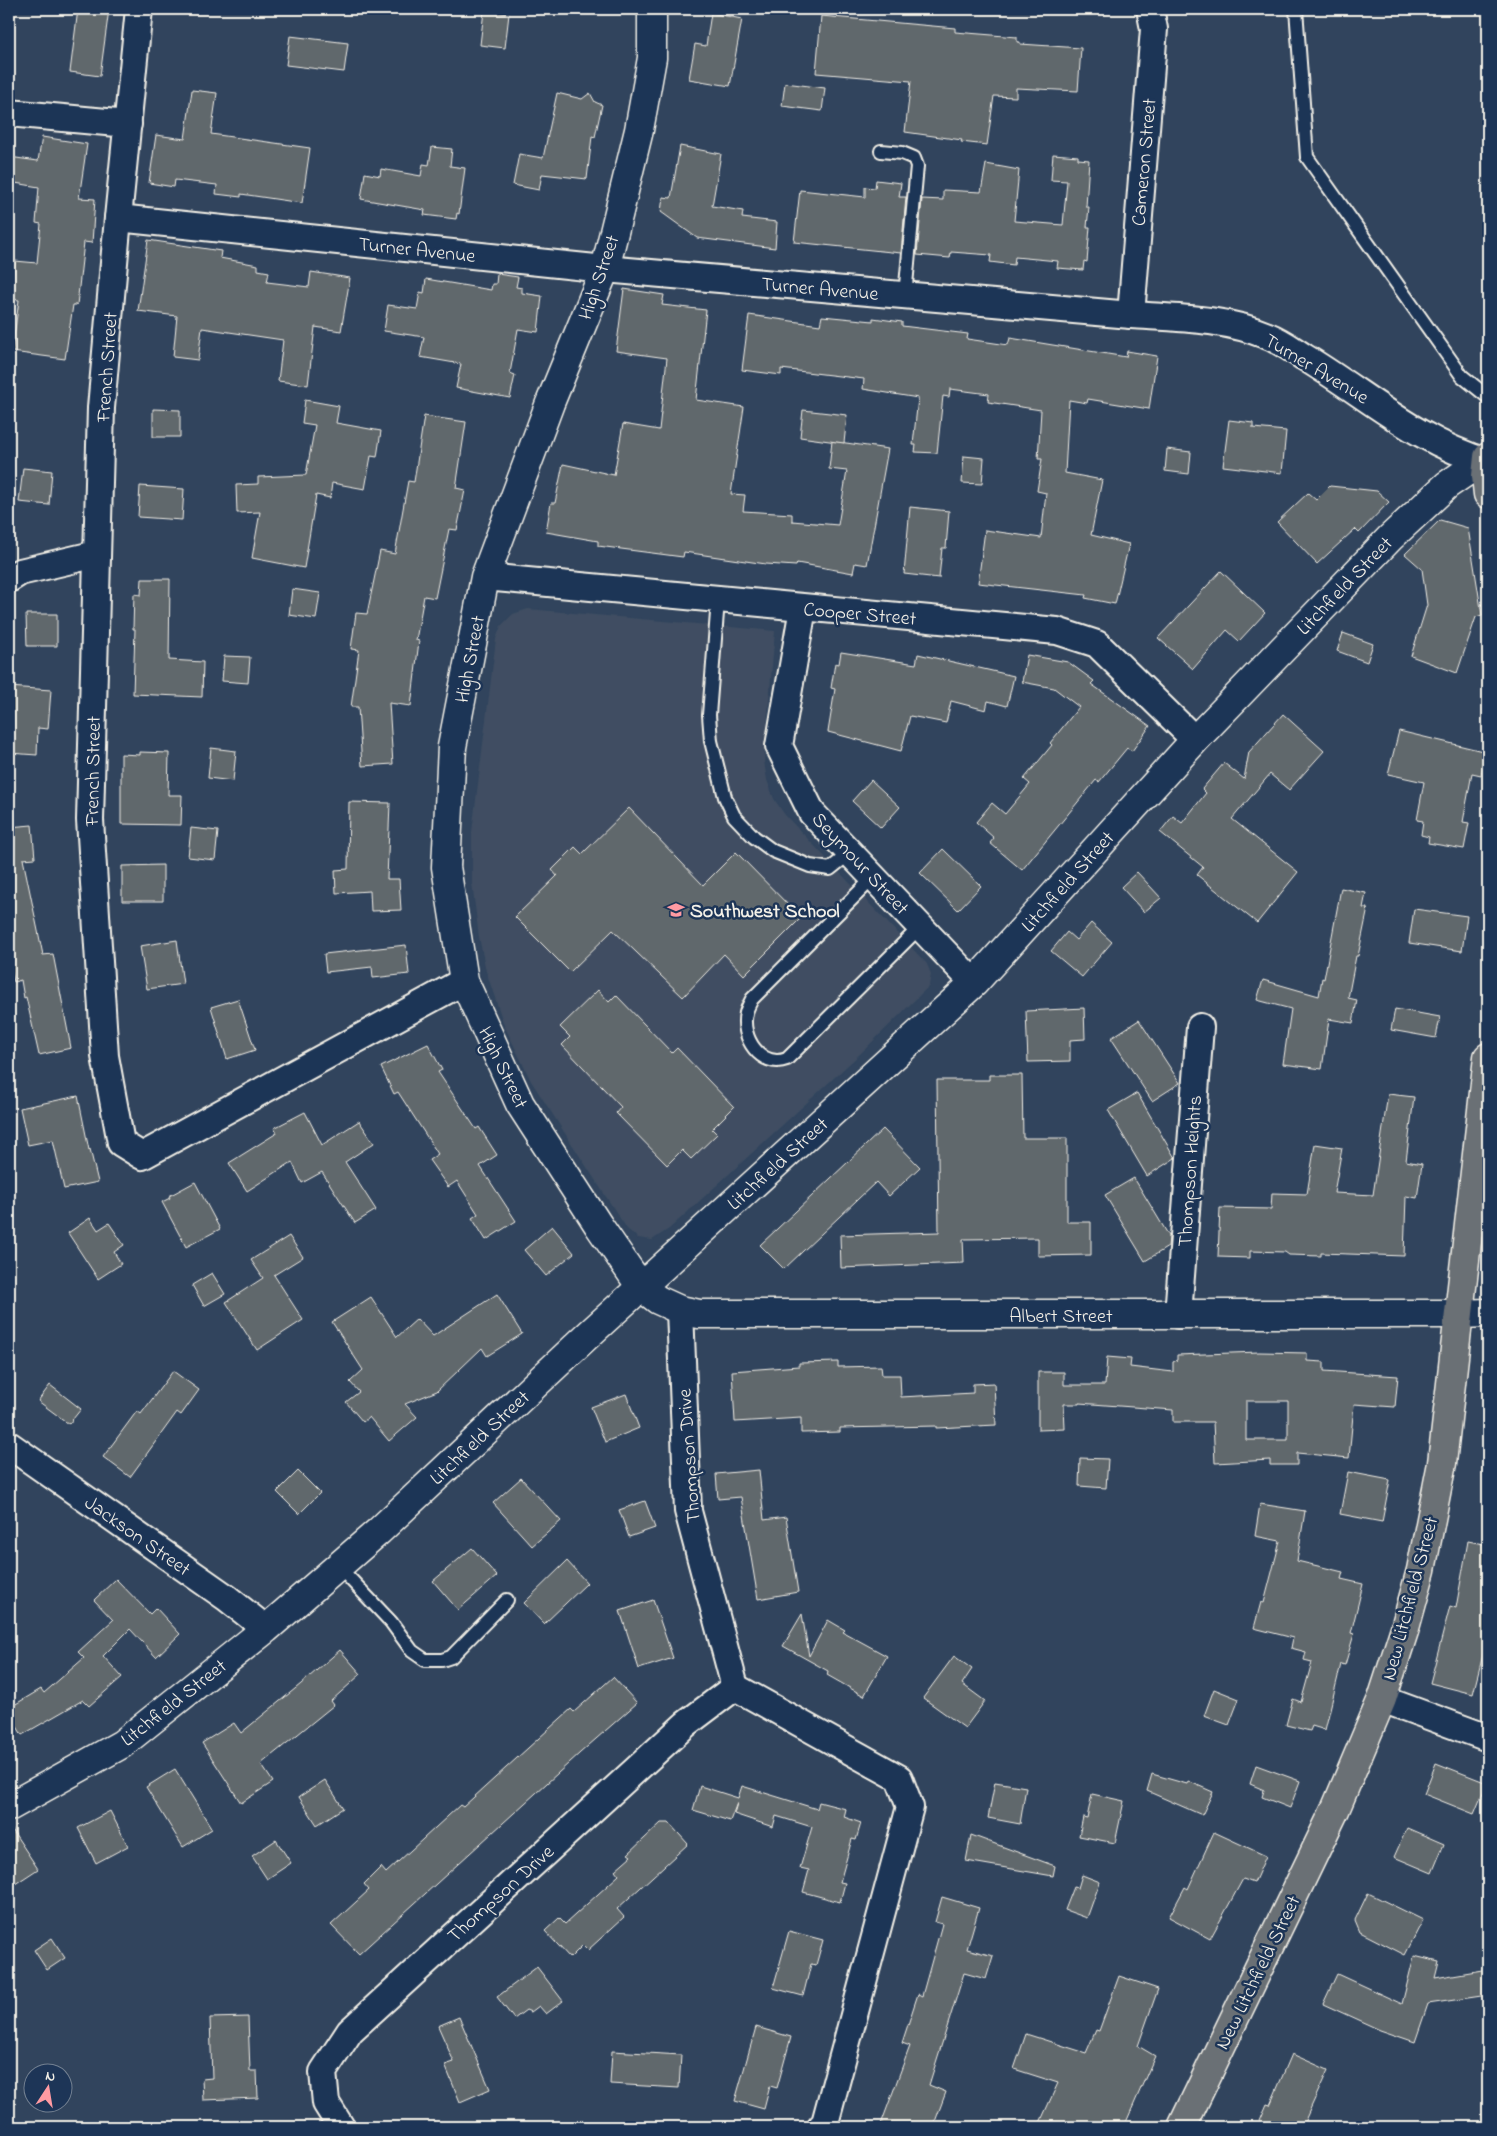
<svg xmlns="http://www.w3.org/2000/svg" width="1497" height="2136" viewBox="0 0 1497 2136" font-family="'Indie Flower',sans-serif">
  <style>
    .built { fill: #3f4e62 }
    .building { fill: #61676c; stroke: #f4f1e8; fill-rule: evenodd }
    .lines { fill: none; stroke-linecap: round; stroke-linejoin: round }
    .service-casing { stroke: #f4f1e8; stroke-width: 16 }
    .minor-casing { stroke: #f4f1e8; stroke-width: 30 }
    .tertiary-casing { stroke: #f4f1e8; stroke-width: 31 }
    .secondary-casing { stroke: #f4f1e8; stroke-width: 31 }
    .trunk-casing { stroke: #f4f1e8; stroke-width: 31 }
    .service { stroke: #1d3557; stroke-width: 12 }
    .minor { stroke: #1d3557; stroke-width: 26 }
    .tertiary { stroke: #1d3557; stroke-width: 28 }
    .secondary { stroke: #1d3557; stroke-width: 28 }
    .trunk { stroke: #6b6f75; stroke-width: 28 }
    .labels { text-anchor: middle; stroke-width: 5; stroke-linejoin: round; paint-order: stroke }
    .street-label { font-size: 20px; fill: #f4f1e8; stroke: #1d3557 }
    .poi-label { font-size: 20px; font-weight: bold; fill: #f4f1e8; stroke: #1d3557; text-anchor: start }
  </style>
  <rect width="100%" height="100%" fill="#31445d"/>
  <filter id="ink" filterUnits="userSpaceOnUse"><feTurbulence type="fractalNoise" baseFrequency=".02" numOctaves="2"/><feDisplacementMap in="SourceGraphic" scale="10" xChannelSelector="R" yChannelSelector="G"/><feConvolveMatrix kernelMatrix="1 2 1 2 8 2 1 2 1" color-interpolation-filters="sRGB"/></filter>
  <g filter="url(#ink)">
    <path class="built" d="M528,609L775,631L764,761L767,780L774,799L785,815L927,964L931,974L929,986L860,1054L669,1229L652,1240L638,1238L627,1229L531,1081L504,1025L486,971L479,937L472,883V832L496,639L501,626L513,614Z"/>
    <g class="building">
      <path d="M78,9H109L100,76L70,72Z"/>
      <path d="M484,11L509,14L505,48L480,45Z"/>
      <path d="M711,13L742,19L730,86L689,79L695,44L706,46Z"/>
      <path d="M821,16L955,28V32L1017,37V42H1020V44L1081,48L1078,91L1016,88V97L994,96L987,145L961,142L962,140L905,132L911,81L816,73Z"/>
      <path d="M290,36L348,43L344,72L286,65Z"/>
      <path d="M785,83L825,88L822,111L782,106Z"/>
      <path d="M192,90L217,93L211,134L310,148L302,203L241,194V197L216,194L217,185L175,180L174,187L149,183L156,135L185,139Z"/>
      <path d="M557,93L582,99L590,93L595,102L602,105L595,137L592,136L587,179L542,174L539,190L513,185L519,154L543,158Z"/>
      <path d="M42,137L87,144L79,198L95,199L92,243L84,242L77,305H73L65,359L12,352L19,300L11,299L15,261L37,263L41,224L36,223L39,187L9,182V157L38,161Z"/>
      <path d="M680,146L721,154L712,206L743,211L742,218L777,222L775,248L697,238L661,212L663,197L671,198Z"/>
      <path d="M432,147L452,149L450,166L465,168L459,214L457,213L456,219L424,215L425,210L361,199L365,173L380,176L381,169L421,176L423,164L429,165Z"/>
      <path d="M1053,154L1078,156V159L1089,160L1086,207H1089L1087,227H1090L1087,262L1084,261L1083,270L1057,268L1058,261L1015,257L1014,265L990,262L991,255L951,252L950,258L917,255L922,199L943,200V190L981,192L986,164L1019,170L1014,221L1063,225L1067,181L1051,180Z"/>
      <path d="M876,180L901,183L899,197H906L901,253L794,242L800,190L865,197V187L875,188Z"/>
      <path d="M148,240L221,251L220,258L258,265V270L269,272L267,282L309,287L311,272L350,278L341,331L315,327L308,385L278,381L283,340L202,328L198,360L173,357L177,316L138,311Z"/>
      <path d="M497,274L518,277L516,287L522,288V293L542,296L538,332L518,329L510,373L515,375L510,398L456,388L461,364L420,357L424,337L384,331L388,305L417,309L420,292L424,293L426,279L491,290L492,284H496Z"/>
      <path d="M624,289L664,295L662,305L706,310L696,400L744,407L731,494L745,495L743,511L792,514V521L838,525L847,471L829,469L832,441L888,449L867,565L855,563L853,573L797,563L796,566L766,564L684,552L683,557L598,546V541L546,532L551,503H555L563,464L614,475L623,424L659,430L667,358L616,351Z"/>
      <path d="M749,315L820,325L822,316L873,321V318L902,322V326L968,334L967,339L1008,345L1010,338L1126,357L1127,351L1157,356L1149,409L1088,399L1087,403L1069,400L1065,473L1102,480L1091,535L1129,544L1115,604L1085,598L1086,595L978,583L985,530L1041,538L1046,493L1037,491L1042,459H1038L1041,410L988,402L989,394L950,389L949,397L943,396L937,453L915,452L916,445H913L918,398L863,389L864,379L781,369V375L742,370Z"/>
      <path d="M305,400L339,406L336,423L381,431L377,457L371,456L365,489L332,483L330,498L316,495L304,568L252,558L260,512L237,513L236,485L258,484V477L306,475L315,425L302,423Z"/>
      <path d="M153,409L180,410V437H153Z"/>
      <path d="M803,410L847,415L844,443L800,437Z"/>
      <path d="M424,416L466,422L456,488L465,490L457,530L449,529L435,598L424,596L416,640L419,641L411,706L389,703L393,764L362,766L358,707H351L359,650L351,649L356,613L367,614L380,551L395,554L408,481L414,482Z"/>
      <path d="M1229,420L1253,423V428L1286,431L1282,473L1223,466Z"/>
      <path d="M1167,449L1191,452L1189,474L1165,471Z"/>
      <path d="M964,456L984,458L982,484L962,483Z"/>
      <path d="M23,468L52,471L49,505L19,502Z"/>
      <path d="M140,486L184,489L182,520L138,517Z"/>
      <path d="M1330,486L1377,491L1389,502L1359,533L1355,529L1317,564L1277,522L1308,493L1316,500Z"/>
      <path d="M910,507L949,511L946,548H942L939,578L904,574Z"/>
      <path d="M1440,520L1468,528L1482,615L1476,617L1457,673L1411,656L1427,605L1422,569L1405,554Z"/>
      <path d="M1221,571L1265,613L1239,641L1227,630L1193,669L1158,638Z"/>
      <path d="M142,579H170L169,660L203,662L202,697L133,694L135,629H133L134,594L141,595Z"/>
      <path d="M292,589L320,593L316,619L289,615Z"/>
      <path d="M26,614H57V646H27Z"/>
      <path d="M1343,633L1373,644L1367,662L1337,651Z"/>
      <path d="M841,652L916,664L918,654L1014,676L1007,706L988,701L986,710L951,701L946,723L910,716L901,751L828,732L835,689L831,688L835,663L839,664Z"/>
      <path d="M1027,655L1068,662L1094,681L1091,684L1150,726L1132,751L1127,748L1099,782L1096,780L1022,870L990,843L994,838L976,822L992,803L1005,814L1030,784L1024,779L1052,745L1050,743L1079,707L1054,688L1022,682Z"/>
      <path d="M224,656L250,657L248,683L222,681Z"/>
      <path d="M9,687L51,690L48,729L38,728L37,755L9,753Z"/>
      <path d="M1283,714L1324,751L1289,790L1270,774L1232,819L1298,872L1257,923L1197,875L1203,867L1160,832L1173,816L1182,823L1206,793L1202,789L1224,763L1244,779L1249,752Z"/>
      <path d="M1399,731L1487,752L1481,775L1472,773L1463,822L1469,823L1464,849L1428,843L1429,837L1421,835L1423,821L1417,820L1424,782L1388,774Z"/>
      <path d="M211,748L236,751L233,781L208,778Z"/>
      <path d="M140,752L169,753L168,795H182L181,825L121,824V754L140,755Z"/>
      <path d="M871,780L900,807L881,828L852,801Z"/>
      <path d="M349,802L390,803L387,879H399L401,910L371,911L370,891L336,893L335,870L348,869Z"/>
      <path d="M629,808L703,885L736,852L801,918L744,975L724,954L683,997L613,930L570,972L515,917L557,876L552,870L575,847L582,854Z"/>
      <path d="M32,825L35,858L23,859L43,955L53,954L71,1048L39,1055L26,997L24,998L21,980L14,982L9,958V827Z"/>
      <path d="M191,828L218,831L215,860L188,857Z"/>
      <path d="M943,849L981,886L958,910L920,873Z"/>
      <path d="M163,865V901H122V866Z"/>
      <path d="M1137,872L1161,898L1144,912L1121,887Z"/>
      <path d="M1341,888L1366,893L1363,908H1368L1358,956H1356L1348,998L1357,1000L1353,1023L1329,1019L1322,1069L1283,1064L1291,1009L1257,1000L1263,980L1319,996L1322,978L1324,979Z"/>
      <path d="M1414,909L1467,916L1462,951L1409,943Z"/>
      <path d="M1091,923L1112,942L1082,977L1051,951L1067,932L1076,940Z"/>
      <path d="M177,940L183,984L147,989L140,946Z"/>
      <path d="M406,945L409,974L373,978L372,967L326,972L324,954Z"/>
      <path d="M598,990L609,1002L616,995L672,1053L677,1048L734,1107L712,1129L717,1134L691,1159L682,1150L667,1165L616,1113L621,1107L562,1045L570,1037L560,1027Z"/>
      <path d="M238,999L255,1050L227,1059L211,1007Z"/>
      <path d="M1084,1008L1085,1039L1070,1040V1061L1028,1062L1026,1011Z"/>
      <path d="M1395,1009L1440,1017L1436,1038L1391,1030Z"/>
      <path d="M1139,1020L1180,1083L1152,1101L1111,1038Z"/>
      <path d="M428,1044L442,1070L438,1072L476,1129L479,1127L497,1155L480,1166L516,1221L486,1240L472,1218L478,1214L457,1181L448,1187L429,1160L438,1154L398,1092L394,1094L381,1067Z"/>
      <path d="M989,1075H1022L1023,1138H1067V1222H1091V1255L1038,1256V1238L963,1239L964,1263L841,1268L840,1235L939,1232L937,1080H989Z"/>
      <path d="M1137,1093L1175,1158L1147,1176L1108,1110Z"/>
      <path d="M1388,1094L1414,1097L1406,1161L1422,1164L1417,1198L1406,1196L1404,1256L1321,1253V1256L1289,1255L1285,1252L1250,1251V1258L1218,1257L1220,1208L1271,1209L1272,1193L1307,1194L1315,1144L1342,1148L1334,1193L1373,1195Z"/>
      <path d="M78,1096L89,1150L90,1149L98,1182L64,1189L53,1140L28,1145L20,1108Z"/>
      <path d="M305,1112L322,1145L359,1121L374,1143L345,1162L376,1210L355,1223L322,1172L302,1183L292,1162L247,1191L229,1163L277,1133L274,1128Z"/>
      <path d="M883,1129L920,1167L889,1196L876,1182L784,1269L760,1245Z"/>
      <path d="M1134,1178L1169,1236L1168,1247L1145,1261L1105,1195Z"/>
      <path d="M195,1182L220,1229L186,1247L162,1202L170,1198L169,1196Z"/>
      <path d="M90,1218L98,1230L109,1223L124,1245L114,1252L121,1264L98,1279L68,1233Z"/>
      <path d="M552,1226L574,1253L546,1276L524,1250Z"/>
      <path d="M289,1236L303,1257L274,1275L303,1320L257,1350L226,1302L263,1278L251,1260Z"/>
      <path d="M212,1273L225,1294L204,1306L192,1285Z"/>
      <path d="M497,1294L522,1334L487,1356L482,1348L437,1391L405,1404L417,1417L389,1441L369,1417L363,1422L346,1402L359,1392L350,1382L363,1370L332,1322L371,1297L397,1337L417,1319L433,1336Z"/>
      <path d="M1259,1352L1307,1353V1361L1324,1362V1371L1398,1376L1395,1407L1354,1404L1349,1458L1297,1453V1465H1270V1460L1215,1463L1213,1422H1173V1410L1079,1403V1404H1064L1065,1429L1038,1430V1372H1064V1385H1105L1107,1357L1131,1359L1130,1367L1173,1372V1362L1177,1360V1355ZM1246,1401H1288V1440H1246Z"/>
      <path d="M838,1362V1367L881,1366L882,1375H900L901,1397L973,1393V1384L994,1383L996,1425L936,1428V1426L840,1428V1432L801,1433V1418L735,1422L732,1371L799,1366V1363Z"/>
      <path d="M173,1371L199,1390L181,1415L177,1412L130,1477L103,1457L137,1411L141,1414Z"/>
      <path d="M50,1385L81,1409L69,1424L38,1401Z"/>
      <path d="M626,1394L639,1428L605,1442L591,1407Z"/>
      <path d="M1080,1458L1108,1459L1106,1488L1079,1486Z"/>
      <path d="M759,1470L764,1520L786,1517L798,1592L758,1599L741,1497L718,1499L716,1474Z"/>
      <path d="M298,1471L320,1493L299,1514L277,1492Z"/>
      <path d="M1348,1472L1390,1480L1382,1522L1340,1514Z"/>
      <path d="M521,1478L561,1521L532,1546L493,1503Z"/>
      <path d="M645,1501L655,1528L629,1537L619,1510Z"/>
      <path d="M1260,1504L1305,1511L1297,1561L1343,1572L1341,1579L1363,1584L1351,1633L1354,1634L1345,1665L1341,1664L1325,1730L1312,1726L1310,1731L1286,1725L1293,1699L1301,1702L1312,1662L1304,1660L1306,1652L1291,1648L1293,1638L1254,1628L1261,1602L1264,1603L1280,1541L1255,1536Z"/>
      <path d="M1468,1541L1488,1545V1635L1473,1694L1430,1683L1450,1606L1456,1608Z"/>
      <path d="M472,1548L497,1576L458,1610L433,1581Z"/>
      <path d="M567,1561L587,1583L544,1624L524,1603Z"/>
      <path d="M116,1579L150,1614L156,1608L180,1634L156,1657L130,1629L103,1656L122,1677L89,1706L83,1700L22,1735L9,1713V1708L41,1689L44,1693L84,1658L78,1652L113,1620L94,1600Z"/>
      <path d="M653,1600L673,1658L639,1669L620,1611Z"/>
      <path d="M802,1614L809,1656L828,1620L845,1630L843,1632L887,1656L864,1696L827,1675L828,1671L783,1646Z"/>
      <path d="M340,1650L361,1674L331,1701L334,1705L261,1764L273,1782L241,1803L202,1743L234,1723L241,1733L301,1684Z"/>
      <path d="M954,1656L972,1669L962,1684L985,1701L965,1728L923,1698Z"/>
      <path d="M613,1677L637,1703L580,1753L359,1954L331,1925L369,1890L364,1884L381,1867L386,1873L460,1805L463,1807L571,1709L574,1712Z"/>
      <path d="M1214,1689L1239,1699L1229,1725L1204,1716Z"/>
      <path d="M1436,1763L1487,1783L1474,1814L1424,1794Z"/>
      <path d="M1256,1765L1300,1781L1290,1808L1262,1797L1264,1790L1250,1784Z"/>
      <path d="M175,1769L212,1829L183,1847L146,1787Z"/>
      <path d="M1152,1774L1187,1784L1188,1781L1213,1792L1202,1815L1147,1791Z"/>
      <path d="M325,1780L343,1808L317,1825L299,1797Z"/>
      <path d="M995,1782L1026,1787L1020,1824L988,1818Z"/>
      <path d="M700,1786L738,1798L742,1786L817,1809L819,1802L846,1809L844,1817L861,1823L856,1840L852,1839L840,1882L845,1883L840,1902L803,1892L809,1870L800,1868L812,1827L776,1816L773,1827L734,1814L737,1803L730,1821L693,1810Z"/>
      <path d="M1092,1794L1124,1801L1115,1843L1079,1836L1083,1817L1087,1818Z"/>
      <path d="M110,1811L128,1846L96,1863L78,1828Z"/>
      <path d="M661,1823H669L688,1844L617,1909L624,1917L588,1950L583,1945L570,1958L545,1931L559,1918L565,1924L619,1875L615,1870L631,1856L628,1854Z"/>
      <path d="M9,1825L38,1869L9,1888Z"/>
      <path d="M1407,1828L1444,1844L1432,1873L1394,1857Z"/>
      <path d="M1214,1832L1266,1856L1254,1883L1243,1879L1210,1939L1169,1917L1185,1887L1188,1889Z"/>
      <path d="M971,1835L1055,1866L1053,1876L966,1861Z"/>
      <path d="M276,1840L291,1863L267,1879L252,1856Z"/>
      <path d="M1082,1875L1100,1882L1087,1918L1065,1910L1074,1887L1078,1888Z"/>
      <path d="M1368,1893L1423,1920L1405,1955L1360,1932L1355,1920Z"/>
      <path d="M942,1897L979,1908L967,1949L993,1956L986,1979L964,1973L929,2085L946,2092L933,2127H880L910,2046L902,2043L918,1994L922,1996L942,1924L935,1922Z"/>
      <path d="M789,1931L823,1940L816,1965L811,1964L803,1996L773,1988Z"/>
      <path d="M52,1938L65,1958L47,1970L34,1950Z"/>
      <path d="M1414,1956L1439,1962L1435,1978L1488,1969V1995L1428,2004L1415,2042L1380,2030L1323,2004L1337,1974L1402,2004Z"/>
      <path d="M537,1967L563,2001L546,2014L539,2006L531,2012L526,2010L514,2019L497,1997Z"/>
      <path d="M1119,1976L1158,1989L1138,2046L1155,2056L1124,2127H1038L1058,2083L1014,2069L1026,2034L1086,2053L1096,2030L1099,2031Z"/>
      <path d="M248,2017L250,2071H257L258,2098L203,2100L202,2079L212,2078L210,2018Z"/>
      <path d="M459,2017L490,2089L460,2102L445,2065L454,2062L438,2026Z"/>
      <path d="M756,2027L791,2037L777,2088L770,2086L764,2109L735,2101Z"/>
      <path d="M612,2051L681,2055L679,2088L610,2084Z"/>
      <path d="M1292,2054L1328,2070L1302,2127H1257L1267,2104L1270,2105Z"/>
    </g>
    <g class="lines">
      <g class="service-casing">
        <g id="service">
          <path d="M1296,9L1307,157L1462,376L1488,397"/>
          <path d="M881,151L902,153L914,158L917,166L905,296"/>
          <path d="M718,600L709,715L711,741L725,797L734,816L754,837L773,851L810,866L830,869L850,853"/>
          <path d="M873,878L752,999C750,1003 747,1008 746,1013C740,1037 761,1069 787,1059L920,927"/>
          <path d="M339,1567L391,1622L412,1651L425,1660H442L451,1657L507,1600"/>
        </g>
      </g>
      <g class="minor-casing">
        <g id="minor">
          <path d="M139,9L118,218L101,408L90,820L105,1056L121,1143L142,1156L464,981"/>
          <path d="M9,113L128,124"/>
          <path d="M118,218L605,269L1131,315C1177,318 1225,318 1268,336C1281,341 1293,350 1304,357C1364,393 1419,443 1487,462"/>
          <path d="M1131,315L1154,29L1150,9"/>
          <path d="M485,577L1057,631L1097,644L1195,740"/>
          <path d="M9,579L20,572L97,554"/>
          <path d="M803,608L779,746L812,813L974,983"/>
          <path d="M680,1310L688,1511L735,1687"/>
          <path d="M1178,1315L1200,1027"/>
          <path d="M9,1445L227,1598L266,1629"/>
          <path d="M1382,1699L1488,1738"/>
          <path d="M341,2127L326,2103L323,2072L350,2031L686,1724L735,1687L899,1778L910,1807L825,2123L821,2127"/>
        </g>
      </g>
      <g class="tertiary-casing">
        <g id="tertiary">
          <path d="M652,9V58L639,130L605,269L550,403L485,577L452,747L446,867L464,981L520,1104L599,1226L641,1287L658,1300L680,1310L699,1314H1459"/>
          <path d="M9,1807L122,1744L266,1629L379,1531L586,1337L974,983L1195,740L1390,538L1447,485L1466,472L1487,462"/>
        </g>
      </g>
      <g class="secondary-casing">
        <path id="secondary" d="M1459,1314L1488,1313"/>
      </g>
      <g class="trunk-casing">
        <g id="trunk">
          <path d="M1488,457L1486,476L1488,494"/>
          <path d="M1182,2127L1335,1810L1382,1699L1405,1628L1421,1570L1442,1463L1488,1057"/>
        </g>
      </g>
      <use href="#service" class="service"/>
      <use href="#minor" class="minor"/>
      <use href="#tertiary" class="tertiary"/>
      <use href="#secondary" class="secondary"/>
      <use href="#trunk" class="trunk"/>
    </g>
  </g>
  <defs>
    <g id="school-bare" transform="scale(1.35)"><path d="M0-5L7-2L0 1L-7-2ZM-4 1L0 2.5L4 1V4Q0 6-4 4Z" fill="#ff9aa2" stroke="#1d3557" stroke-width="2.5" paint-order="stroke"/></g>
  </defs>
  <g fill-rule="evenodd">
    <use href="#school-bare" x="676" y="910"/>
  </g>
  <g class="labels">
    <g class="street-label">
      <text transform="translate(1143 162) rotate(-85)" y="7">Cameron Street</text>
      <text transform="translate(417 249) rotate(6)" y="7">Turner Avenue</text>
      <text transform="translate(598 277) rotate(-71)" y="7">High Street</text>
      <text transform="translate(820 288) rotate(5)" y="7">Turner Avenue</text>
      <text transform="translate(106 367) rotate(-86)" y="7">French Street</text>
      <text transform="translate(1317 368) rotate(31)" y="7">Turner Avenue</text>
      <text transform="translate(1344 585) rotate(-46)" y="7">Litchfield Street</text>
      <text transform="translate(860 613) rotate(5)" y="7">Cooper Street</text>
      <text transform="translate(469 659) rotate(-79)" y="7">High Street</text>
      <text transform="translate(92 771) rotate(-89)" y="7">French Street</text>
      <text transform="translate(861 863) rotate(47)" y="7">Seymour Street</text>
      <text transform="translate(1067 881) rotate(-48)" y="7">Litchfield Street</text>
      <text transform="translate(504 1067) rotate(64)" y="7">High Street</text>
      <text transform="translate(777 1163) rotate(-42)" y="7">Litchfield Street</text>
      <text transform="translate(1189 1171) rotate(-86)" y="7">Thompson Heights</text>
      <text x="1061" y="1322">Albert Street</text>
      <text transform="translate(479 1437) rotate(-43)" y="7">Litchfield Street</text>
      <text transform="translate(688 1456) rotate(-94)" y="7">Thompson Drive</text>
      <text transform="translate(138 1535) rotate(35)" y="7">Jackson Street</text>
      <text transform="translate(1409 1598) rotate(-75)" y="7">New Litchfield Street</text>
      <text transform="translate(173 1702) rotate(-38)" y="7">Litchfield Street</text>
      <text transform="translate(500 1893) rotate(-42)" y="7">Thompson Drive</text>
      <text transform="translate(1257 1972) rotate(-64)" y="7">New Litchfield Street</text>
    </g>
    <g class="poi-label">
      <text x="690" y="917">Southwest School</text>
    </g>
  </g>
  <rect width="1497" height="2136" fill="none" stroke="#1d3557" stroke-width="30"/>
  <rect x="15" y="15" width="1467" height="2106" fill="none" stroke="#f4f1e8" stroke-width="2" filter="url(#ink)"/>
  <g transform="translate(48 2088) rotate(12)"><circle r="24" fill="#1d3557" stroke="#738091"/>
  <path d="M0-4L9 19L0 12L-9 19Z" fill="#ff9aa2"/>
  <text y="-8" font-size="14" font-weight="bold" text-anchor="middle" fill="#f4f1e8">N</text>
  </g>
</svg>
